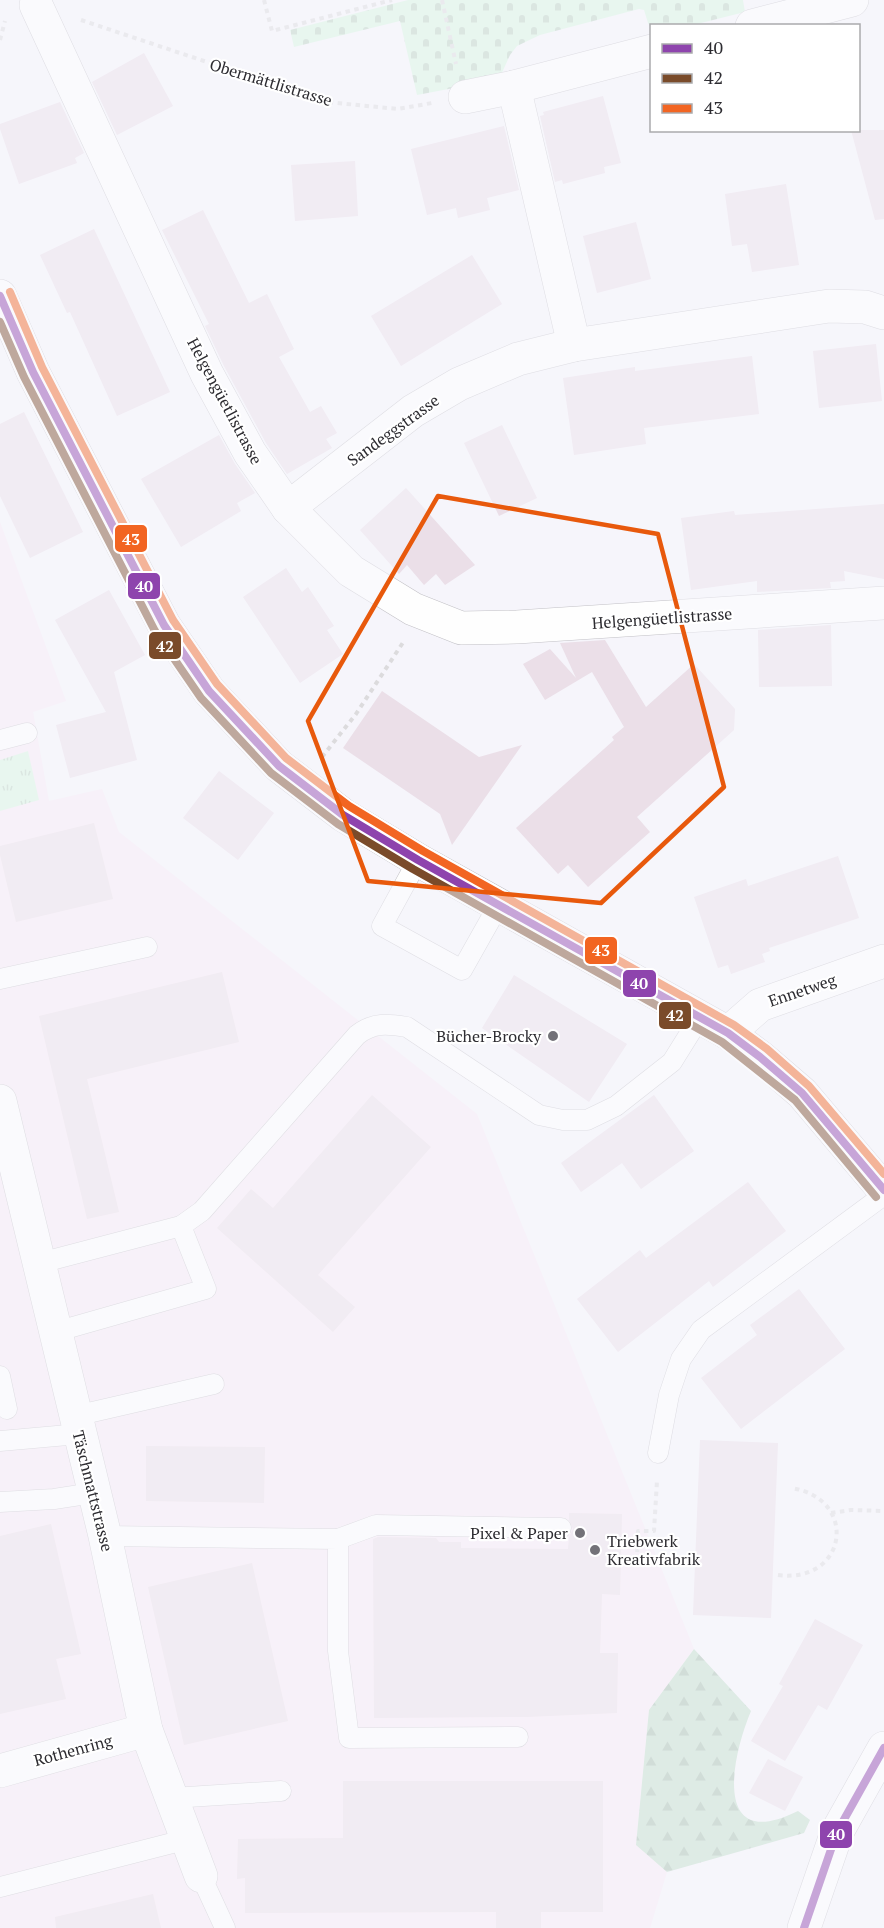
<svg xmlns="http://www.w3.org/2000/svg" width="884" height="1928" viewBox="0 0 884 1928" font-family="'PT Serif',serif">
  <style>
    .commercial { fill: #f9ebf5 }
    .forest { fill: url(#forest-firs) }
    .cemetery { fill: url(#cemetery-stones) }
    .park { fill: url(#park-tufts) }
    .building { fill: #ebdfe8 }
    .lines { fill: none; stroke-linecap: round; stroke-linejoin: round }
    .lane-casing { stroke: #c2c1c6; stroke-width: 21 }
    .street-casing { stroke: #c2c1c6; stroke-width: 34 }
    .secondary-casing { stroke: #c2c1c6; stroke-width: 34 }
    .path { stroke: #dcdbdd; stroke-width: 4; stroke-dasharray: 4.5 4.5; stroke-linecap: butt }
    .lane { stroke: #fefefe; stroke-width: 20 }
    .street { stroke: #fefefe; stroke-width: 33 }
    .secondary { stroke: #fefefe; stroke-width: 33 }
    .bus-1-casing { stroke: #fff; stroke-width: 12 }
    .bus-2-casing { stroke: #fff; stroke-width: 12 }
    .bus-3-casing { stroke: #fff; stroke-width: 12 }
    .bus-1 { stroke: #8e44ad; stroke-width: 8 }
    .bus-2 { stroke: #7a4b2a; stroke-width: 8 }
    .bus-3 { stroke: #f26522; stroke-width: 8 }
    .marked { fill: none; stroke: #e8590c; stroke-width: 4.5; stroke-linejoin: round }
    .poi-dot { fill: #737278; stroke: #fff; stroke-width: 2 }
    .labels { text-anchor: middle; stroke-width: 4.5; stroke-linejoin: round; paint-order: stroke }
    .street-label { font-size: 16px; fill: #2d2c31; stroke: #fff }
    .poi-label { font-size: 16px; fill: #2d2c31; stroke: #fff; text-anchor: end }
    .line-badge { stroke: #fff; stroke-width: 2 }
    .badge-label { font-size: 16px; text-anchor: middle; font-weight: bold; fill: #fff }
  </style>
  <defs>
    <pattern id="forest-firs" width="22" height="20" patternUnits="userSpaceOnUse" patternTransform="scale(1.5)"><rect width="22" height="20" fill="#c0ddc9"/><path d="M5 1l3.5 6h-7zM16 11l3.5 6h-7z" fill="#a5bead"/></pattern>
    <pattern id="cemetery-stones" width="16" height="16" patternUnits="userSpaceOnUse" patternTransform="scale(1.5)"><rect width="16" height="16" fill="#d8f6e1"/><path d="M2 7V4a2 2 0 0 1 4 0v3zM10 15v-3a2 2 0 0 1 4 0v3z" fill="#bad3c2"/></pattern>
    <pattern id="park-tufts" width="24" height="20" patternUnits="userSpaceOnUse" patternTransform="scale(1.5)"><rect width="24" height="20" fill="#d8f6e1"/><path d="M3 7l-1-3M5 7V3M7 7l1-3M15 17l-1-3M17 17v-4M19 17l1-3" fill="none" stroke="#bad3c2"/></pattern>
  </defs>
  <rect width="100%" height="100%" fill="#f6f5fb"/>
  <path class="commercial" d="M0,522L66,701L33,712L49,801L102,789L119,832L477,1114L694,1649L649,1710L636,1844L667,1872L650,1928H0Z"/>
  <path class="forest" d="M694,1649L751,1711C731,1758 712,1854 798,1811L810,1820L804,1833L667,1872L636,1845L649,1710Z"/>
  <path class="cemetery" d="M408,0H743L745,12L693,25L652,26L651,28L648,23L644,10L639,9L540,35L517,46L510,55L501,75L491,81L417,95L400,21L294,47L290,30Z"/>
  <path class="park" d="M28,751L39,800L0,811V760Z"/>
  <g class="building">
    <path d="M144,53L173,106L117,135L92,82Z"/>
    <path d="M603,96L621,163L604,167L605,173L563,184L562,180L555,182L540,116L544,115L543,112Z"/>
    <path d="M60,102L84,153L75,158L77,163L19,184L0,129V124Z"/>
    <path d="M504,126L519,190L487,198L490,210L458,218L456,208L427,215L411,149Z"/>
    <path d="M851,130H884V219L875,220Z"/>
    <path d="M355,161L358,216L295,221L291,165Z"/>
    <path d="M786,184L799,265L752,272L747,244L732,246L725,194Z"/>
    <path d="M203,210L249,303L267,294L294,349L279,357L310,412L321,406L337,433L326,439L332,448L287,474L266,443L224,366L205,326L209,324L162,230Z"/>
    <path d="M636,222L651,279L597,293L583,236Z"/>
    <path d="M94,229L170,392L117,416L70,312L67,313L40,255Z"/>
    <path d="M472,255L502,304L401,366L371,316Z"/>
    <path d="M876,344L882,401L819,408L813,351Z"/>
    <path d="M752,356L759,414L644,428L646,444L574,455L563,378L635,367V371Z"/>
    <path d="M24,412L83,532L30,558L0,496V424Z"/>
    <path d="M502,425L537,498L499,516L464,443Z"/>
    <path d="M219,435L235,464L255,493L237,503L241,511L181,547L141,479Z"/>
    <path d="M406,488L475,565L445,585L436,574L424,585L407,565L399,574L360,530Z"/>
    <path d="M884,504V579L844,571L845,581L830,582L831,588L757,592V581L691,590L681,518L734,511L735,515Z"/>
    <path d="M286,568L302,592L308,587L334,626L327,630L343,654L300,683L243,597Z"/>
    <path d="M109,590L145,655L114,672L137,760L70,778L56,725L106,712L55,620Z"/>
    <path d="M831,625L832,686L759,687L758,630Z"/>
    <path d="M605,640L646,707L694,664L735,709L734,730L637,817L650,832L588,887L568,865L558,874L516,828L614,740L612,737L624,727L592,672L545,700L523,664L550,649L576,678L560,643Z"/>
    <path d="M382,691L479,757L522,745L452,845L440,814L343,748Z"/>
    <path d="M219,771L274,813L238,860L183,818Z"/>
    <path d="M94,823L113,899L16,922L0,855V846Z"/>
    <path d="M838,856L859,918L769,948L770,951L762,954L765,962L731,974L728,965L718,968L694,897L746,879L748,886Z"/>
    <path d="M222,972L239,1042L87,1079L119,1212L87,1219L39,1016Z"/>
    <path d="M514,975L627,1044L589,1102L482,1028Z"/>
    <path d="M372,1095L431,1147L318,1275L355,1307L333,1332L217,1228L251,1189L273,1208Z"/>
    <path d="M654,1095L694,1151L641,1189L622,1163L581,1192L561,1163Z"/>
    <path d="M748,1182L786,1231L713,1287L709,1281L618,1352L577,1299L640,1250L646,1258Z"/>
    <path d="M799,1289L845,1349L741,1429L701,1378L757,1335L750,1325Z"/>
    <path d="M700,1440L778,1443L771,1618L693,1615Z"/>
    <path d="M146,1446L265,1447L264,1503L146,1501Z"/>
    <path d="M569,1513L622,1514L620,1595L602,1594L600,1653H618L617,1713L526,1717L374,1718L373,1539L378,1537L436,1538L439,1542H461V1548L568,1549L569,1537L573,1529L569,1520Z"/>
    <path d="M51,1524L81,1654L56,1659L66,1699L0,1714V1536Z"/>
    <path d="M252,1563L288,1721L184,1745L148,1587Z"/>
    <path d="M815,1619L863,1645L827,1710L818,1705L785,1761L751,1741L783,1686L779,1684Z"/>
    <path d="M768,1759L803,1777L785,1811L749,1793Z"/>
    <path d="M343,1781H603V1912H541V1928H496V1912L245,1913V1878L237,1879L238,1839L343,1838Z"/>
    <path d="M153,1894L161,1928H56L55,1917Z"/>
  </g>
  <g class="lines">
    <g class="lane-casing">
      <g id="lane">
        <path d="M0,740L27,733"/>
        <path d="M418,860L382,926L462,970L498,906"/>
        <path d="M0,979L147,947"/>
        <path d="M40,1263L181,1226L202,1211L357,1035C373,1022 388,1024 407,1027L539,1115L563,1120H587L616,1106L672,1062L700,1017"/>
        <path d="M55,1332L206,1289L181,1226"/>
        <path d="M0,1376L7,1409"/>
        <path d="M75,1416L214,1384"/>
        <path d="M0,1441L79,1434"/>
        <path d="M658,1453L669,1395L681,1359L701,1330L884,1195"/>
        <path d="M0,1502L54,1499L93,1493"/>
        <path d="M105,1536L338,1539V1651L349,1738L518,1737"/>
        <path d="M338,1539L376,1525L561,1528"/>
        <path d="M172,1798L281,1791"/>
        <path d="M201,1876L225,1928"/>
        <path d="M0,1887L188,1839"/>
      </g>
    </g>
    <g class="street-casing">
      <g id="street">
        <path d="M36,5L207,374L250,453L288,508L351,571L413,609L461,628L517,627L884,603"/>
        <path d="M752,26L852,0"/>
        <path d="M514,87L574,345"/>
        <path d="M465,97L514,87L652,51"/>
        <path d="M288,508L413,411L459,384L518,359L574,345L829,306L865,307L884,313"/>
        <path d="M728,1033L760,1005L884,961"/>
        <path d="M0,1101L105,1536L146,1730L201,1876"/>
        <path d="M0,1771L146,1730"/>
      </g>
    </g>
    <g class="secondary-casing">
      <g id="secondary">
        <path d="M0,296L33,372L164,625L209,691L279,766L343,815L418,860L728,1033L760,1057L802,1093L884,1190"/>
        <path d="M804,1928L837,1832L884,1748"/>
      </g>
    </g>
    <g class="path">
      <path d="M264,0L272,31L392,0"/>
      <path d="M442,0L456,64"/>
      <path d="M81,20L327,102L398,109L432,103"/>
      <path d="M0,40L5,21"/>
      <path d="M322,757L356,714L404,641"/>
      <path d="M831,1513L851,1510L884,1511"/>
      <path d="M625,1557L637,1558L638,1531H654L657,1481"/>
      <path d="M778,1575C848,1584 859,1498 791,1488"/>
    </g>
    <use href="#lane" class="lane"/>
    <use href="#street" class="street"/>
    <use href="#secondary" class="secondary"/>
    <g class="bus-1-casing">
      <g id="bus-1">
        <path d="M0,296L33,372L164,625L209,691L279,766L343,815L418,860L728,1033L760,1057L802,1093L884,1190"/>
        <path d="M804,1928L837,1832L884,1748"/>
      </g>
    </g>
    <g class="bus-2-casing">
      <path id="bus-2" d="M0,322L24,377L155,631L201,698L271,773L338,824L413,869L722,1042L795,1100L876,1197"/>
    </g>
    <g class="bus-3-casing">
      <path id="bus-3" d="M10,292L42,367L173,620L217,684L286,758L349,806L423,851L734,1025L767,1049L809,1086L884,1174"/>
    </g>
    <use href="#bus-1" class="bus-1"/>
    <use href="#bus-2" class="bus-2"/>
    <use href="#bus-3" class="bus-3"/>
  </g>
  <path d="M0 0H884V1928H0ZM438,496L658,534L724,787L601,903L368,881L308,721Z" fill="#f6f5fb" fill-opacity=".55" fill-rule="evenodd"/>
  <path class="marked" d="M438,496L658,534L724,787L601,903L368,881L308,721Z"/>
  <g class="poi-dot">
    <circle cx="553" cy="1036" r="6"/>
    <circle cx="580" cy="1533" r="6"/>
    <circle cx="595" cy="1550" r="6"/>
  </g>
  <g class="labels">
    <g class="street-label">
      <text transform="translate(271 82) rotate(17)" y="6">Obermättlistrasse</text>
      <text transform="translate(225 401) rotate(62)" y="6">Helgengüetlistrasse</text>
      <text transform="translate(393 430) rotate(-36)" y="6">Sandeggstrasse</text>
      <text transform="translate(662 618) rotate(-4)" y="6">Helgengüetlistrasse</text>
      <text transform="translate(802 990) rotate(-19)" y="6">Ennetweg</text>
      <text transform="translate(93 1491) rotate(76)" y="6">Täschmattstrasse</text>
      <text transform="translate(73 1750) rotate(-15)" y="6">Rothenring</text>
    </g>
    <g class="poi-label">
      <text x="541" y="1042">Bücher-Brocky</text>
      <text x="568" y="1539">Pixel &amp; Paper</text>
      <text x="607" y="1547" text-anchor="start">Triebwerk<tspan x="607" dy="18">Kreativfabrik</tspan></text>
    </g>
  </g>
  <g class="line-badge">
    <rect x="114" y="524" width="34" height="29" rx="6" fill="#f26522"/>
    <rect x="127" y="572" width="34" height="28" rx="6" fill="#8e44ad"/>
    <rect x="148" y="631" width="34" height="29" rx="6" fill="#7a4b2a"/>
    <rect x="584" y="936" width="34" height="29" rx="6" fill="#f26522"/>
    <rect x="622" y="969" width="35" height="29" rx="6" fill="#8e44ad"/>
    <rect x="658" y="1001" width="34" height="29" rx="6" fill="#7a4b2a"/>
    <rect x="819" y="1820" width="34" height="29" rx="6" fill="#8e44ad"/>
  </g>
  <g class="badge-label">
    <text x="131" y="545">43</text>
    <text x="144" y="592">40</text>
    <text x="165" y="652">42</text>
    <text x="601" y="956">43</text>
    <text x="639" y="989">40</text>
    <text x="675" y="1021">42</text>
    <text x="836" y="1840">40</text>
  </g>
  <rect x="650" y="24" width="210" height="108" fill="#ffffff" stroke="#ababad" stroke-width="1.5"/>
  <rect x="662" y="44" width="30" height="9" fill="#8e44ad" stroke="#ababad" stroke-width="1.5"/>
  <text x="704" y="54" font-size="18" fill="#2d2c31">40</text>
  <rect x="662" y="74" width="30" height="9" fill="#7a4b2a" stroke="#ababad" stroke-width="1.5"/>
  <text x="704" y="84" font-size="18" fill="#2d2c31">42</text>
  <rect x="662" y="104" width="30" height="9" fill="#f26522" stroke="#ababad" stroke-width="1.5"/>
  <text x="704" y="114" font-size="18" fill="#2d2c31">43</text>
</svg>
